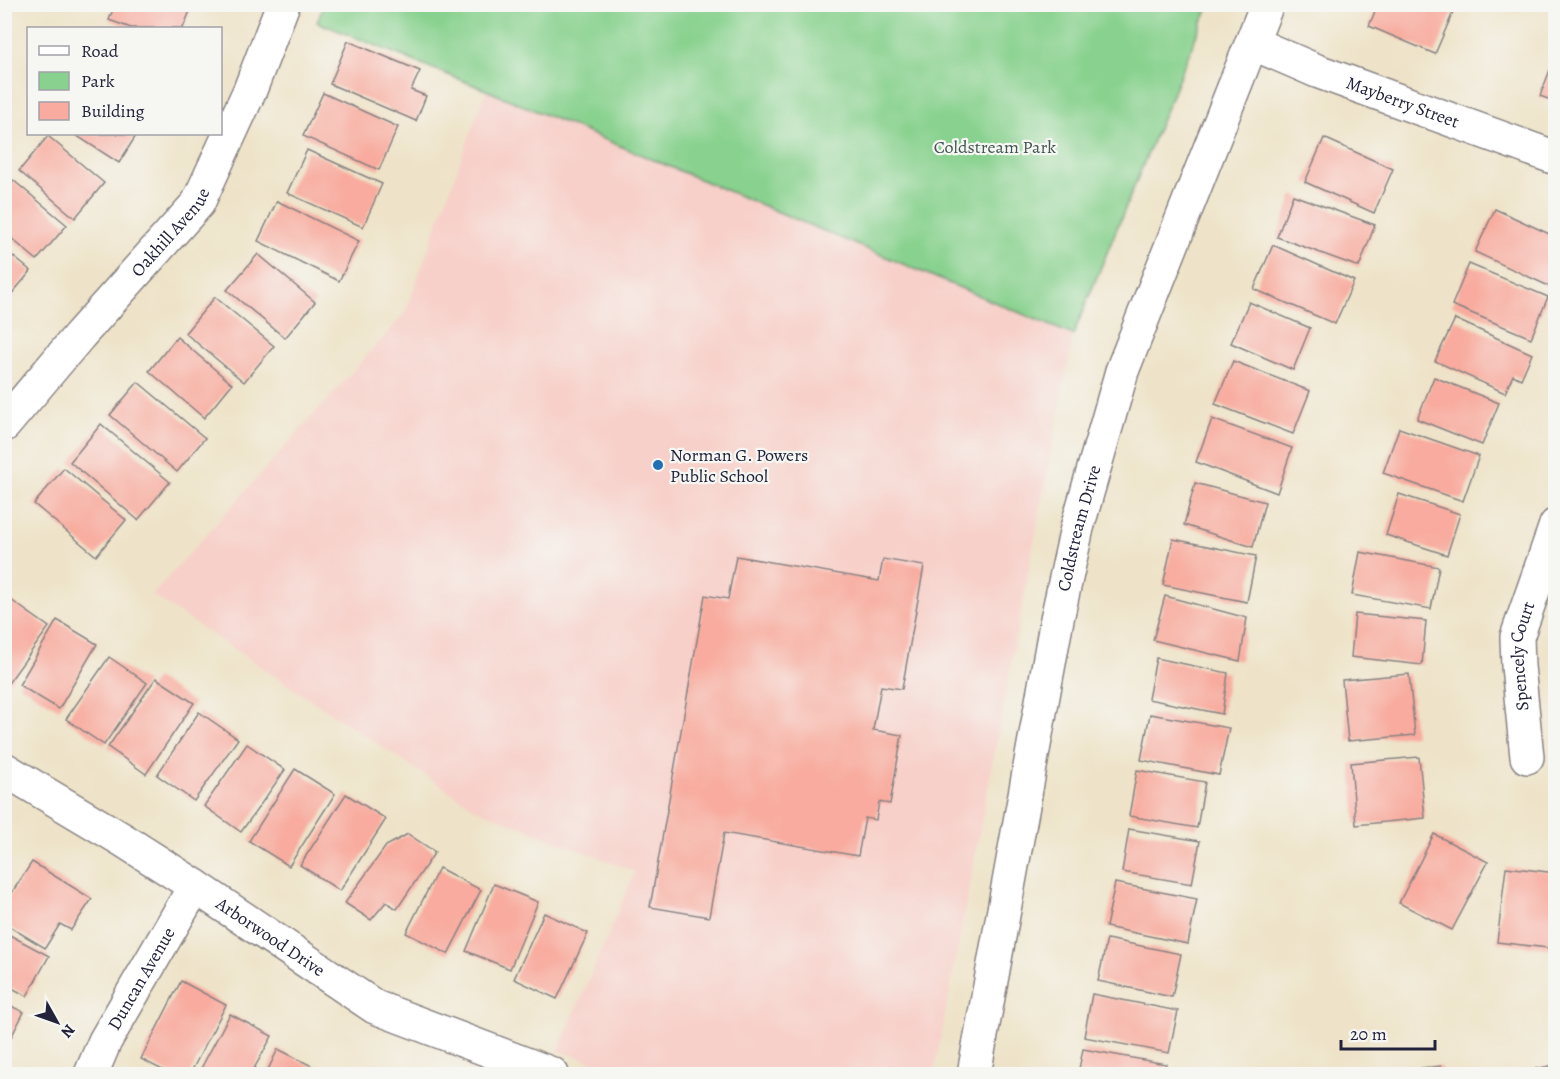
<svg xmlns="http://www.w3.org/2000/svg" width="1560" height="1079" viewBox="0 0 1560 1079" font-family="Alegreya,serif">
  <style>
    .built { fill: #f7d0c9 }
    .green { fill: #88d18e; stroke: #557a64; stroke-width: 1.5 }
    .building { fill: #f8ab9e }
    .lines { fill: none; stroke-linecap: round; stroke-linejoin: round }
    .minor-casing { stroke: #888282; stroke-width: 36 }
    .tertiary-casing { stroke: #888282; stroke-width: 36 }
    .minor { stroke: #fff; stroke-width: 33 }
    .tertiary { stroke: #fff; stroke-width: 33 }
    .poi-dot { fill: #1f6fb2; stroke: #f6f6f2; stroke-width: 2 }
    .labels { text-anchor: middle; stroke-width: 4.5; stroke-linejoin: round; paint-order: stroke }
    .street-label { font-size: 18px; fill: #22223b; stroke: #f6f6f2 }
    .park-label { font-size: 18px; fill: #415754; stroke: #f6f6f2 }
    .poi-label { font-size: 18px; fill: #22223b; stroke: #f6f6f2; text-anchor: start }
  </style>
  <rect width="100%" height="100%" fill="#f6f6f2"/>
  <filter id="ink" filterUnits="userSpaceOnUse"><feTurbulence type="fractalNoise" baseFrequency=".0167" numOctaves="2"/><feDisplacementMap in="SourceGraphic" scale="12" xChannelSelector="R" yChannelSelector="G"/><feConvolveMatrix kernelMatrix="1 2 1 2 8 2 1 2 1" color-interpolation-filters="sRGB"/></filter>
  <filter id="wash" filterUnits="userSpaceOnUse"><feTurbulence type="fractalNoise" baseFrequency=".008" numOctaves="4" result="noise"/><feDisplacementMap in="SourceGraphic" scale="24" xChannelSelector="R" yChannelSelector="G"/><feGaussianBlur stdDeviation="1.35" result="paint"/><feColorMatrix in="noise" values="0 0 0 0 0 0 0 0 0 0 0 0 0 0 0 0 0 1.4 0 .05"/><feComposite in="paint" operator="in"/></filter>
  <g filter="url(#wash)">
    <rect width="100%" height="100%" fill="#eee3c8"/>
    <path class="built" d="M486,90L1073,335L934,1074H635L558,1051L635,872L476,809L152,595L405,313Z"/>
    <path class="green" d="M324,5V4L1209,5L1073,335L486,90L317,22Z"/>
    <g id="blocks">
      <g class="building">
        <path d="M115,4H189L192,6L183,28H131L109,20Z"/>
        <path d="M1378,4H1439L1454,10L1435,54L1369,26Z"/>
        <path d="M348,41L420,71L411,90L426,96L416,121L330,84Z"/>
        <path d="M1555,57H1556V102L1540,96Z"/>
        <path d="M323,93L398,127L379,170L303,136Z"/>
        <path d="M74,134H137L119,163Z"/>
        <path d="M48,136L104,183L75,218L19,171Z"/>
        <path d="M1324,138L1393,169L1374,213L1305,182Z"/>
        <path d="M307,150L382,184L363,227L287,193Z"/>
        <path d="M13,180L67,225L37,260L5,233V190Z"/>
        <path d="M1293,195L1375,225L1359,267L1277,237Z"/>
        <path d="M277,201L359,241L339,281L258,241Z"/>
        <path d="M1495,209L1556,237V282L1553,288L1475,252Z"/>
        <path d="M1273,245L1354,281L1335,324L1254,289Z"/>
        <path d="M4,249L31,271L4,303Z"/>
        <path d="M258,254L315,302L285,338L227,290Z"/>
        <path d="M1469,264L1548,297L1531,338L1452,305Z"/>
        <path d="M215,297L274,346L244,382L185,333Z"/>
        <path d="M1249,302L1310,328L1293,370L1231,343Z"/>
        <path d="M1455,319L1532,354L1521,379L1513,375L1505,393L1435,361Z"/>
        <path d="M177,337L232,384L204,418L149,371Z"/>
        <path d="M1233,361L1310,391L1293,434L1215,404Z"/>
        <path d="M1434,377L1499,403L1482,445L1417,419Z"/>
        <path d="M138,382L205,438L177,472L110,415Z"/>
        <path d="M1212,419L1292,448L1277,493L1196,462Z"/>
        <path d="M101,424L170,482L138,520L70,462Z"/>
        <path d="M1399,428L1479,456L1463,501L1383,473Z"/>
        <path d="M64,468L126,520L96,556L34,504Z"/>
        <path d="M1195,483L1265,502L1253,547L1184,525Z"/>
        <path d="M1399,494L1460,514L1447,555L1386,535Z"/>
        <path d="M1173,539L1256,556L1247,602L1163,585Z"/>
        <path d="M1360,552L1439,567L1431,609L1352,595Z"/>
        <path d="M736,556L879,581L883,559L924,566L902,689L881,686L873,730L902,735L890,804L879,802L876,820L865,818L858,856L724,833L709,917L650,907L705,595L728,599Z"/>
        <path d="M1165,596L1247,618L1240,661L1153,640Z"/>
        <path d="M11,600L49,627L4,689V608Z"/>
        <path d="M1355,614L1426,621L1422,665L1351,657Z"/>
        <path d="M57,620L97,644L59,709L19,685Z"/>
        <path d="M109,657L147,683L104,745L66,719Z"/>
        <path d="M1156,658L1228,673L1222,714L1148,699Z"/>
        <path d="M1409,674L1415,735L1348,741L1342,680Z"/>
        <path d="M156,678L194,703L146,774L108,747Z"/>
        <path d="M199,712L238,739L194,801L157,775Z"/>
        <path d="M1150,714L1229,728L1219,775L1141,760Z"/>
        <path d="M247,744L285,770L241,832L204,806Z"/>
        <path d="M1419,757L1425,818L1356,825L1351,763Z"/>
        <path d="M295,769L335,794L289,866L249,841Z"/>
        <path d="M1137,770L1205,782L1197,828L1129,816Z"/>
        <path d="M346,794L386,819L340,891L300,865Z"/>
        <path d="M1129,829L1200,841L1192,884L1122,872Z"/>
        <path d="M408,834L435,852L397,909L386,902L371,920L345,903L386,846Z"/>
        <path d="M1434,834L1488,862L1452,930L1399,903Z"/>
        <path d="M32,862L92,899L71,930L60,924L45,948L5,924V903Z"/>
        <path d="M1506,867L1556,873V949L1497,942Z"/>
        <path d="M439,868L481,890L448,954L406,933Z"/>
        <path d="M1115,883L1197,899L1188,944L1106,927Z"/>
        <path d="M494,884L538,902L510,969L466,951Z"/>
        <path d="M544,913L588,933L557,999L514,979Z"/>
        <path d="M4,932L49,956L27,996L4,984Z"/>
        <path d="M1107,939L1181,954L1172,997L1098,981Z"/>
        <path d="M181,981L226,1005L190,1074H170L141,1059Z"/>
        <path d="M1092,994L1178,1011L1169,1053L1084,1037Z"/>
        <path d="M4,1003L24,1012L4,1051Z"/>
        <path d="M230,1014L272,1036L251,1074H198Z"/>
        <path d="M278,1049L320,1070L318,1074H266Z"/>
        <path d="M1083,1049L1166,1064L1164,1074H1078Z"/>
        <path d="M1556,1065V1074H1513V1073Z"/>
        <path d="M1441,1066L1442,1074H1421V1068Z"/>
      </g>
    </g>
  </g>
  <g filter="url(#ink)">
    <use href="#blocks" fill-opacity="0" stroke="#888282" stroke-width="1.5"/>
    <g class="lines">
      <g class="minor-casing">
        <g id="minor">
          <path id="s1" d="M1252,43L1317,71L1556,158"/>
          <path id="s2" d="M4,425L79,336L198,203L250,90L283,4"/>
          <path id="s3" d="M1527,757L1518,666L1517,637L1556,525"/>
          <path id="s4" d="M4,769L123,840L195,886L375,1007L552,1074"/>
          <path id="s5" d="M91,1074L105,1041L195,886"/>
        </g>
      </g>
      <g class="tertiary-casing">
        <g id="tertiary">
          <path id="s6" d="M974,1074L1057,619L1077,528L1122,371L1267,4"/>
        </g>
      </g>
      <use href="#minor" class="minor"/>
      <use href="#tertiary" class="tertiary"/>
    </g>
  </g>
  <circle class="poi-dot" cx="658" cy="465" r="6"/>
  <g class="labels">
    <g class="street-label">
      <text dy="6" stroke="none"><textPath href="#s1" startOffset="162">Mayberry Street</textPath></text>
      <text dy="6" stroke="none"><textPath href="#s2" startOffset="255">Oakhill Avenue</textPath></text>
      <text dy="6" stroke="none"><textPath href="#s6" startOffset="556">Coldstream Drive</textPath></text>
      <text dy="6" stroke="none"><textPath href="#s3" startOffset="102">Spencely Court</textPath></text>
      <text dy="6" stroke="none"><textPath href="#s4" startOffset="315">Arborwood Drive</textPath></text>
      <text dy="6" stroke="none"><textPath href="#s5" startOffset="108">Duncan Avenue</textPath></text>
    </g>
    <g class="park-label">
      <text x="995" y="153">Coldstream Park</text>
    </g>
    <g class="poi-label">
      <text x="670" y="461">Norman G. Powers<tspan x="670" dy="21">Public School</tspan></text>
    </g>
  </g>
  <rect width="1560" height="1079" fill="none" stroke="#f6f6f2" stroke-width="24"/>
  <rect x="27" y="27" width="195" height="108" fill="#f6f6f2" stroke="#a1a1a9" stroke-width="1.5"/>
  <rect x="39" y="46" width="30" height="9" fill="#ffffff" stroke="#a1a1a9" stroke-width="1.5"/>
  <text x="81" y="57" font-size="18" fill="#22223b">Road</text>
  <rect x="39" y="72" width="30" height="18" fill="#88d18e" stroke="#a1a1a9" stroke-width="1.5"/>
  <text x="81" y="87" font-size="18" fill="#22223b">Park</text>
  <rect x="39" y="102" width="30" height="18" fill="#f8ab9e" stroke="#a1a1a9" stroke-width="1.5"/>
  <text x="81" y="117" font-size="18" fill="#22223b">Building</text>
  <g transform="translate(57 1022) rotate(130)" stroke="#f6f6f2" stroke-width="4.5" paint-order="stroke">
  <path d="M0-4.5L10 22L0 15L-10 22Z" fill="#22223b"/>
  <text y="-9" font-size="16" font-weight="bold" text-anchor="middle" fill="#22223b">N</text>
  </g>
  <path d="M1341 1040v9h94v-9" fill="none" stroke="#22223b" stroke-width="3"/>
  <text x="1350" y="1040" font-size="18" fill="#22223b" stroke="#f6f6f2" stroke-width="4.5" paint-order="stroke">20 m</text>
</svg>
